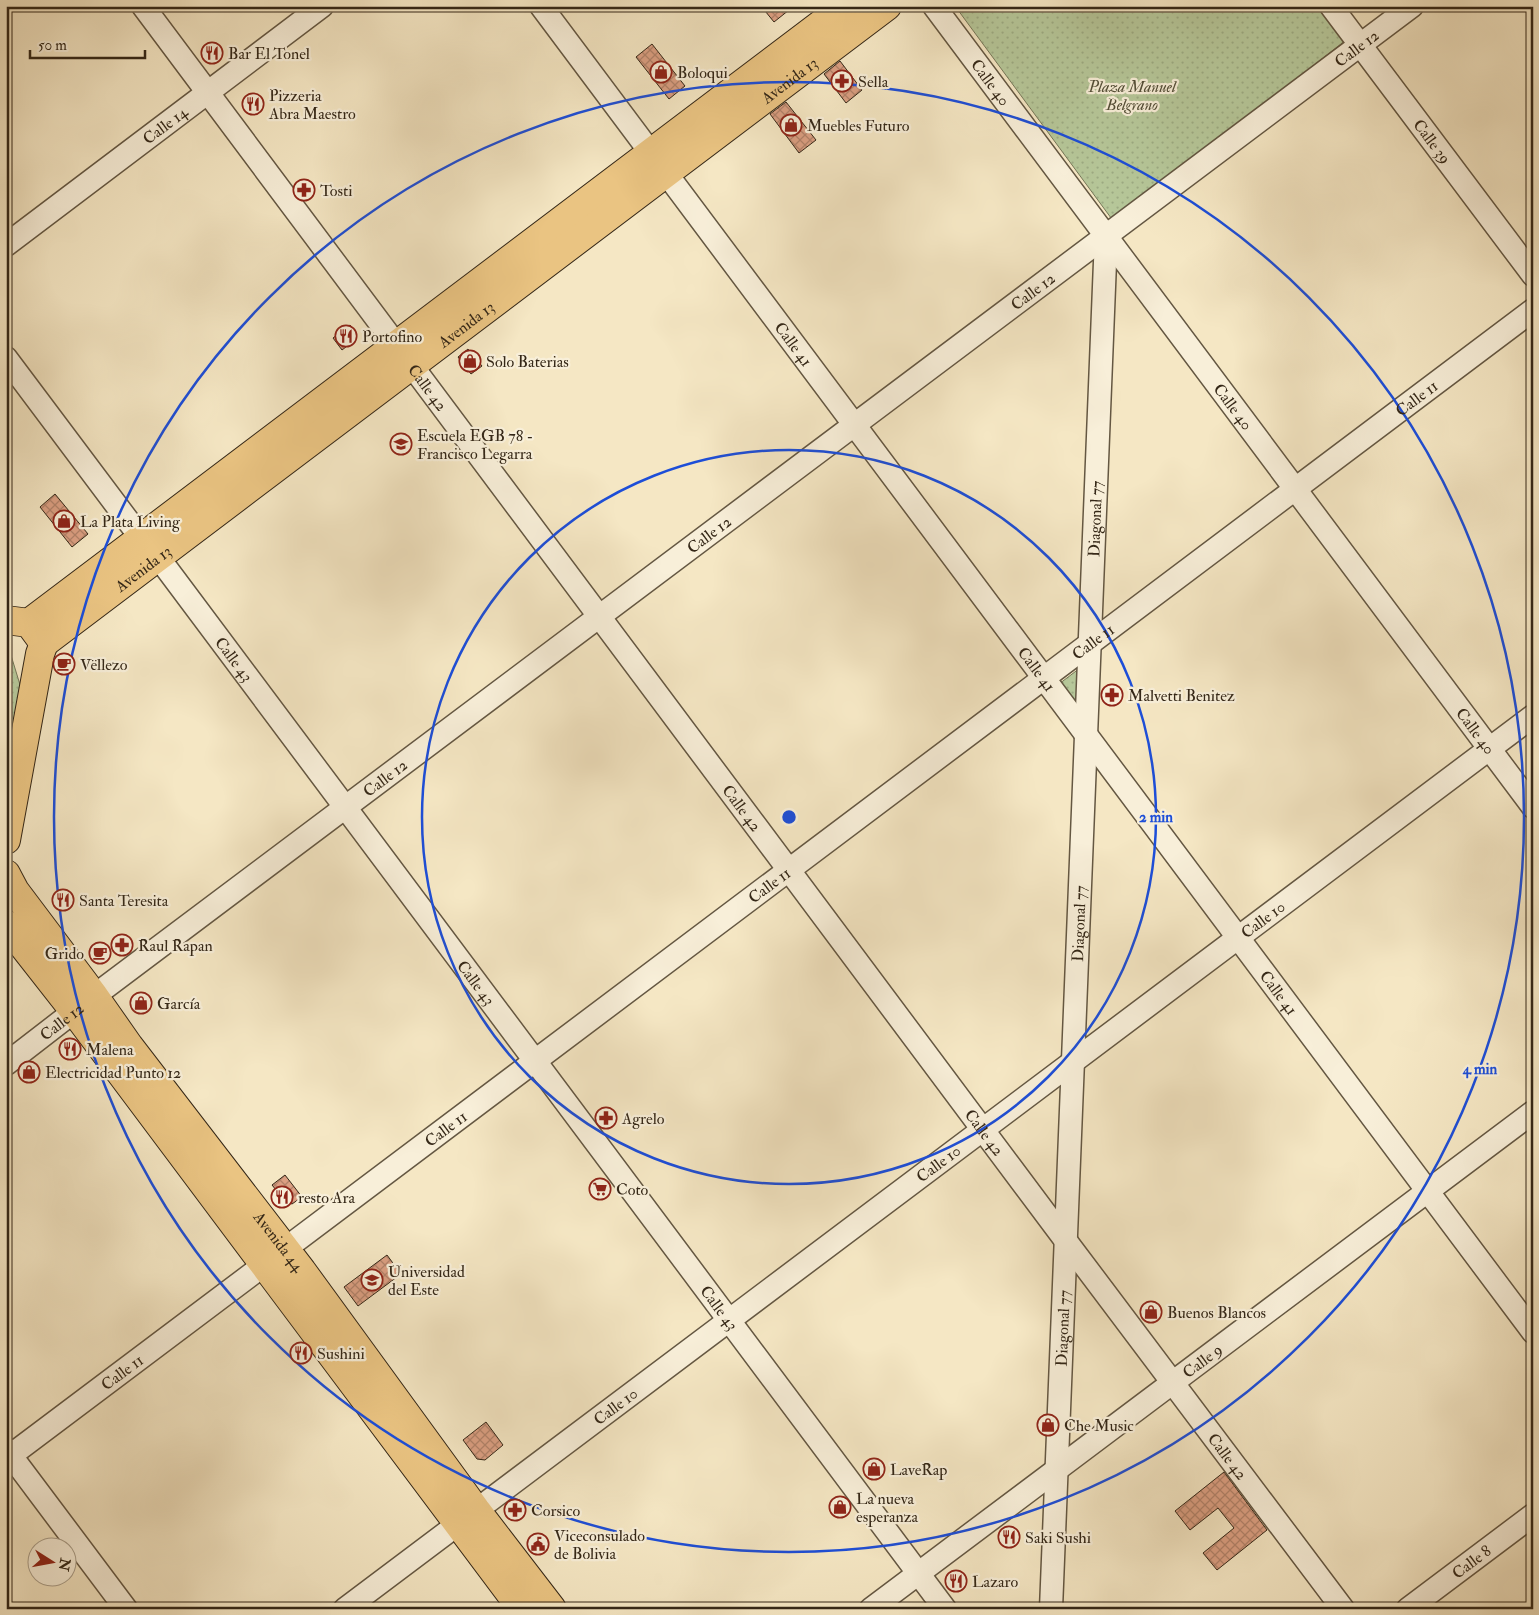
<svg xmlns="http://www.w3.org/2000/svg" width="1539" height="1615" viewBox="0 0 1539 1615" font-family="'IM FELL Double Pica',serif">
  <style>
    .grass { fill: url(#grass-dots); stroke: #757758 }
    .building { fill: url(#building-cross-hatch); stroke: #342717 }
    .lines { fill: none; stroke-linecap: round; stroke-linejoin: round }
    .minor-casing { stroke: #645742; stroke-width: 25 }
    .major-casing { stroke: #342717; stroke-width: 30 }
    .minor { stroke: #f8efd9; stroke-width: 22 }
    .major { stroke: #eac482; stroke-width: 28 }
    .ring { fill: none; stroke: #1d4ed8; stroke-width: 2.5 }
    .labels { text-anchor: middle; stroke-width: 4.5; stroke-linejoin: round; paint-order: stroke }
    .street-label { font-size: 16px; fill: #342717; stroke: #f8efd9 }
    .poi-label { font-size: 16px; fill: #342717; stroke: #f8efd9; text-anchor: start }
    .park-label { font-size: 16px; font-style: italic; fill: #544f38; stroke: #f8efd9 }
    .centre { fill: #1d4ed8; stroke: #f8efd9; stroke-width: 2.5 }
    .ring-label { font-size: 15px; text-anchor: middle; font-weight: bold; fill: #1d4ed8; stroke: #f8efd9; stroke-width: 4.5; stroke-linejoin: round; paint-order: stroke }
  </style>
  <defs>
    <pattern id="grass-dots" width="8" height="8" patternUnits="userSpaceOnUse" patternTransform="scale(1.25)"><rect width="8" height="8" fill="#b6c799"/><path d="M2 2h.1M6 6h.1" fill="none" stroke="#9dab83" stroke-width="1.8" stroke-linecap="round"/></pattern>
    <pattern id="building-cross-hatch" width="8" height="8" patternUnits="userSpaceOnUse" patternTransform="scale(1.25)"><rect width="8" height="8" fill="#db9f82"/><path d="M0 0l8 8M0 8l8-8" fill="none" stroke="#b28269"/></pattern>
  </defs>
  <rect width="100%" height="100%" fill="#f5e7c4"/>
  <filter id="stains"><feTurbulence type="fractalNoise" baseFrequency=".004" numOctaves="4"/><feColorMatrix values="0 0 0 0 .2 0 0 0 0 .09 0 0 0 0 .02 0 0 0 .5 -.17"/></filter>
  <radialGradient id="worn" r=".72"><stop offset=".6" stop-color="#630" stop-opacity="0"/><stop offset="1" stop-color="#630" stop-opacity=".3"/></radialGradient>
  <g class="grass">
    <path d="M955,6H1321L1346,40L1114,222Z"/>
    <path d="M6,649L10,652L21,688L6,799Z"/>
    <path d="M1080,668L1076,706L1059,684Z"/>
  </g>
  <g class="building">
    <path d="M761,6H794L774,22Z"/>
    <path d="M652,44L685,86L669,99L636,57Z"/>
    <path d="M840,61L862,90L846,103L824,74Z"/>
    <path d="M786,102L816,140L799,153L770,114Z"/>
    <path d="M350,325L356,333L355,340L342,350L333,338Z"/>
    <path d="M468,349L482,366L471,374L458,357Z"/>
    <path d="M55,494L88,534L72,547L40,507Z"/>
    <path d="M285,1175L302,1197L292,1204L285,1201L272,1185Z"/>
    <path d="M387,1255L401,1274L358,1306L344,1287Z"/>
    <path d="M486,1422L503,1445L485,1460L477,1459L463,1440Z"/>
    <path d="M1224,1472L1267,1530L1217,1570L1203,1553L1234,1528L1218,1508L1190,1530L1175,1511Z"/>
  </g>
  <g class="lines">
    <g class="minor-casing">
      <g id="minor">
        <path id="s1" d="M143,6L1066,1241L1343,1609"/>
        <path id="s2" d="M541,6L1533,1332"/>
        <path id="s3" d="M934,6L1533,807"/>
        <path id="s4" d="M1331,6L1533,275"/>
        <path id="s5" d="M6,245L322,6"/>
        <path id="s6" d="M6,358L141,538L158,557L945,1609"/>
        <path id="s7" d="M6,1064L94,996L1412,6"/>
        <path d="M6,1449L126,1609"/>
        <path id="s8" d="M6,1459L1533,310"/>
        <path id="s9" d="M345,1609L1533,716"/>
        <path id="s10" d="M871,1609L1533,1112"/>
        <path id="s11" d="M1051,1609L1106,237"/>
        <path id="s12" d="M1408,1609L1533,1515"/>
      </g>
    </g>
    <g class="major-casing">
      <g id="major">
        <path d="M6,620L29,623L40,638"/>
        <path d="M29,623L845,6"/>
        <path id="s13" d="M44,643L887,6"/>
        <path d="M6,840L40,654L44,643"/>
        <path id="s14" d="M6,874L15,891L94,996L129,1046L302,1271L476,1510L552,1609"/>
        <path d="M6,924L75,1012L522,1609"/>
      </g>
    </g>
    <use href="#minor" class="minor"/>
    <use href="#major" class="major"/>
  </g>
  <g class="ring">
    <circle cx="789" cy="817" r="367"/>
    <circle cx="789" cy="817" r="735"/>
  </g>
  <defs>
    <g id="restaurant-ring" transform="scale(1.125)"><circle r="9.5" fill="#f8efd9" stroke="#8f2418" stroke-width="1.5"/><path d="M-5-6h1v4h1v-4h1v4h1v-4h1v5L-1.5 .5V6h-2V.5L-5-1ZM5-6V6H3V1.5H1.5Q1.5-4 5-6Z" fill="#8f2418"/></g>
    <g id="shop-ring" transform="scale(1.125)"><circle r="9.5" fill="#f8efd9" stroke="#8f2418" stroke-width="1.5"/><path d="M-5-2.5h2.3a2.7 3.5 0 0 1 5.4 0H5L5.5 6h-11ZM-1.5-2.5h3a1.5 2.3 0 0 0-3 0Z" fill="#8f2418"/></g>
    <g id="pharmacy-ring" transform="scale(1.125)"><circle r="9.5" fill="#f8efd9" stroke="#8f2418" stroke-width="1.5"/><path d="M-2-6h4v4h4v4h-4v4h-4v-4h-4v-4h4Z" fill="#8f2418"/></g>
    <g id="school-ring" transform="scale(1.125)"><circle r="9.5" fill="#f8efd9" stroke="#8f2418" stroke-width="1.5"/><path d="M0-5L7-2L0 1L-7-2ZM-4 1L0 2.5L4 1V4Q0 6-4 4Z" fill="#8f2418"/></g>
    <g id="cafe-ring" transform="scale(1.125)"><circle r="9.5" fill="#f8efd9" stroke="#8f2418" stroke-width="1.5"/><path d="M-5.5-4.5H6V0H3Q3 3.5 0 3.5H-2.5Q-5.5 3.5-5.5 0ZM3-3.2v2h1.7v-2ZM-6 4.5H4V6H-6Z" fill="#8f2418"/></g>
    <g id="supermarket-ring" transform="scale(1.125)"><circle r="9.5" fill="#f8efd9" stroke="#8f2418" stroke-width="1.5"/><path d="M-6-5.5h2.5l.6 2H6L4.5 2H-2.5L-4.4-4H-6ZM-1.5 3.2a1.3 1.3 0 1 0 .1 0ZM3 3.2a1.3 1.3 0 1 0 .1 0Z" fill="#8f2418"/></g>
    <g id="university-ring" transform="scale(1.125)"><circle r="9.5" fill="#f8efd9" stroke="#8f2418" stroke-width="1.5"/><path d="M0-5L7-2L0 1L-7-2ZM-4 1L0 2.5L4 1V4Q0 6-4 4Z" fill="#8f2418"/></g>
    <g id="civic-ring" transform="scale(1.125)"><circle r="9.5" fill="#f8efd9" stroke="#8f2418" stroke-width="1.5"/><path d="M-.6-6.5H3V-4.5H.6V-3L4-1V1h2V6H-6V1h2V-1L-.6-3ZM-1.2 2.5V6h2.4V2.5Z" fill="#8f2418"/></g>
  </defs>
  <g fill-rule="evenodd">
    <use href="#restaurant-ring" x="212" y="53"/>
    <use href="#shop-ring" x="661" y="72"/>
    <use href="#pharmacy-ring" x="842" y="81"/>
    <use href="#restaurant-ring" x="253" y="104"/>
    <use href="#shop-ring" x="791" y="125"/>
    <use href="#pharmacy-ring" x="304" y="190"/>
    <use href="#restaurant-ring" x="346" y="336"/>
    <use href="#shop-ring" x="470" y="361"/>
    <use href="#school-ring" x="401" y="444"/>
    <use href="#shop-ring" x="64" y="521"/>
    <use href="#cafe-ring" x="64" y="664"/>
    <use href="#pharmacy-ring" x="1112" y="695"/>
    <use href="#restaurant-ring" x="63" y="900"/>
    <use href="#pharmacy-ring" x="122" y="945"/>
    <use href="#cafe-ring" x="100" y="953"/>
    <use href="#shop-ring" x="141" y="1003"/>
    <use href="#restaurant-ring" x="70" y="1049"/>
    <use href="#shop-ring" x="29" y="1072"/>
    <use href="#pharmacy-ring" x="606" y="1118"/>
    <use href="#supermarket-ring" x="600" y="1189"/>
    <use href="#restaurant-ring" x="282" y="1197"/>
    <use href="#university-ring" x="372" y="1280"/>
    <use href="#shop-ring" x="1151" y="1312"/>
    <use href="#restaurant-ring" x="301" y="1353"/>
    <use href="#shop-ring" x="1048" y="1425"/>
    <use href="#shop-ring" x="874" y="1469"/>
    <use href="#shop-ring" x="840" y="1507"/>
    <use href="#pharmacy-ring" x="515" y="1510"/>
    <use href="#restaurant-ring" x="1009" y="1537"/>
    <use href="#civic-ring" x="538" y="1544"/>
    <use href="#restaurant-ring" x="956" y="1581"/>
  </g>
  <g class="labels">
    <g class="street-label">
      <text dy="6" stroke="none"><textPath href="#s7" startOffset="1690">Calle 12</textPath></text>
      <text dy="6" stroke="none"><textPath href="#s13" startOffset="934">Avenida 13</textPath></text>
      <text dy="6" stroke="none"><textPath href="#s3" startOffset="95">Calle 40</textPath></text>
      <text dy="6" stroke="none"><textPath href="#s5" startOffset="199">Calle 14</textPath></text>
      <text dy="6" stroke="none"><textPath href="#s4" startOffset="169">Calle 39</textPath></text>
      <text dy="6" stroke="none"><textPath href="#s7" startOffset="1285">Calle 12</textPath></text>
      <text dy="6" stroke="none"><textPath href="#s13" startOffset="529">Avenida 13</textPath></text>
      <text dy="6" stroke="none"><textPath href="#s2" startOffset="422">Calle 41</textPath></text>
      <text dy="6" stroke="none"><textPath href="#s1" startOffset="476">Calle 42</textPath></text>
      <text dy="6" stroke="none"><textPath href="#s8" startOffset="1765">Calle 11</textPath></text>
      <text dy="6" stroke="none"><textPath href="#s3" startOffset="500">Calle 40</textPath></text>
      <text dy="6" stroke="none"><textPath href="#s11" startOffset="1091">Diagonal 77</textPath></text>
      <text dy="6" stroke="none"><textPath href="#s7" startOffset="880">Calle 12</textPath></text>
      <text dy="6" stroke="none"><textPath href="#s13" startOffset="124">Avenida 13</textPath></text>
      <text dy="6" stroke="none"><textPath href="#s8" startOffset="1360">Calle 11</textPath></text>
      <text dy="6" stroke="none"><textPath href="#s6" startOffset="378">Calle 43</textPath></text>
      <text dy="6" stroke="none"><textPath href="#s2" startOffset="828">Calle 41</textPath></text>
      <text dy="6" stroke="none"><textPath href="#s3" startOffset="905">Calle 40</textPath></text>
      <text dy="6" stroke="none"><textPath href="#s7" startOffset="475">Calle 12</textPath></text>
      <text dy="6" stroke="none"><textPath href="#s1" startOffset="1001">Calle 42</textPath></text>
      <text dy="6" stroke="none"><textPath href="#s8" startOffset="955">Calle 11</textPath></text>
      <text dy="6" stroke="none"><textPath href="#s9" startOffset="1148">Calle 10</textPath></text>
      <text dy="6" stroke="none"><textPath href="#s11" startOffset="686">Diagonal 77</textPath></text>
      <text dy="6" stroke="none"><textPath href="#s6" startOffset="782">Calle 43</textPath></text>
      <text dy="6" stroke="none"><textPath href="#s2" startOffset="1232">Calle 41</textPath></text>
      <text dy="6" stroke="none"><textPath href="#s7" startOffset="70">Calle 12</textPath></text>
      <text dy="6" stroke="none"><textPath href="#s8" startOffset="550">Calle 11</textPath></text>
      <text dy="6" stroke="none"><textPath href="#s1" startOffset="1406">Calle 42</textPath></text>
      <text dy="6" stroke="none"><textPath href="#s9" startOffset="742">Calle 10</textPath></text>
      <text dy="6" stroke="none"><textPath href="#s14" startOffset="458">Avenida 44</textPath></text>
      <text dy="6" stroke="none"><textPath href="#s6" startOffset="1188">Calle 43</textPath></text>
      <text dy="6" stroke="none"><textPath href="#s11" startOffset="281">Diagonal 77</textPath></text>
      <text dy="6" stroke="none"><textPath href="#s10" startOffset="414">Calle 9</textPath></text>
      <text dy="6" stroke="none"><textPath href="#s8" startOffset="145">Calle 11</textPath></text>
      <text dy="6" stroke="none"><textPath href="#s9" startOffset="338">Calle 10</textPath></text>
      <text dy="6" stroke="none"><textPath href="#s1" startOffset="1811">Calle 42</textPath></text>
      <text dy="6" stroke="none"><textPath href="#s12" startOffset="79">Calle 8</textPath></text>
    </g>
    <g class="poi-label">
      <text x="228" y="59">Bar El Tonel</text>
      <text x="677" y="78">Boloqui</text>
      <text x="858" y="87">Sella</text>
      <text x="269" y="101">Pizzeria<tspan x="269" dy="18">Abra Maestro</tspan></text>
      <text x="807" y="131">Muebles Futuro</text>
      <text x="320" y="196">Tosti</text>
      <text x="362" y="342">Portofino</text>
      <text x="486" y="367">Solo Baterias</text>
      <text x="417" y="441">Escuela EGB 78 -<tspan x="417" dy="18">Francisco Legarra</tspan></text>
      <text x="80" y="527">La Plata Living</text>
      <text x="80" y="670">Vëllezo</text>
      <text x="1128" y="701">Malvetti Benitez</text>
      <text x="79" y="906">Santa Teresita</text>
      <text x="138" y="951">Raul Rapan</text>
      <text x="84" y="959" text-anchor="end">Grido</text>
      <text x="157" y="1009">García</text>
      <text x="86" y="1055">Malena</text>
      <text x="45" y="1078">Electricidad Punto 12</text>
      <text x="622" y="1124">Agrelo</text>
      <text x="616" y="1195">Coto</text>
      <text x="298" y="1203">resto Ara</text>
      <text x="388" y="1277">Universidad<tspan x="388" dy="18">del Este</tspan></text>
      <text x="1167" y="1318">Buenos Blancos</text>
      <text x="317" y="1359">Sushini</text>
      <text x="1064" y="1431">Che Music</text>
      <text x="890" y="1475">LaveRap</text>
      <text x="856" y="1504">La nueva<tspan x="856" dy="18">esperanza</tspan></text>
      <text x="531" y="1516">Corsico</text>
      <text x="554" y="1541">Viceconsulado<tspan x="554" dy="18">de Bolivia</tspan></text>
      <text x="1025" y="1543">Saki Sushi</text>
      <text x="972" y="1587">Lazaro</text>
    </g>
    <g class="park-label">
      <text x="1132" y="92">Plaza Manuel<tspan x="1132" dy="18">Belgrano</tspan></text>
    </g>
  </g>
  <circle cx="789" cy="817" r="8" class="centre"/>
  <g class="ring-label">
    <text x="1156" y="822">2 min</text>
    <text x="1480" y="1074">4 min</text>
  </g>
  <rect width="1539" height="1615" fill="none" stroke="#f5e7c4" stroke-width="25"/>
  <rect x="8" y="8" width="1524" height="1600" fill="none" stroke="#342717" stroke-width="2.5"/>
  <rect x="12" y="12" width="1514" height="1590" fill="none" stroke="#342717"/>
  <g transform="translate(52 1562) rotate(101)"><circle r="24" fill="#f8efd9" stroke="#aa9f8b"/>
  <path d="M0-4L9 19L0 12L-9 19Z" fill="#8f2418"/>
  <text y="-8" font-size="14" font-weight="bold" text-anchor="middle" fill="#342717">N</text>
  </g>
  <path d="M30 50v8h115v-8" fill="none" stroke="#342717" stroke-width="2.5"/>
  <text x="38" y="50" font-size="15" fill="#342717" stroke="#f8efd9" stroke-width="4" paint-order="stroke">50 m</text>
  <rect width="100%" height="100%" filter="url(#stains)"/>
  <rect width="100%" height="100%" fill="url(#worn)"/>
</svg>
